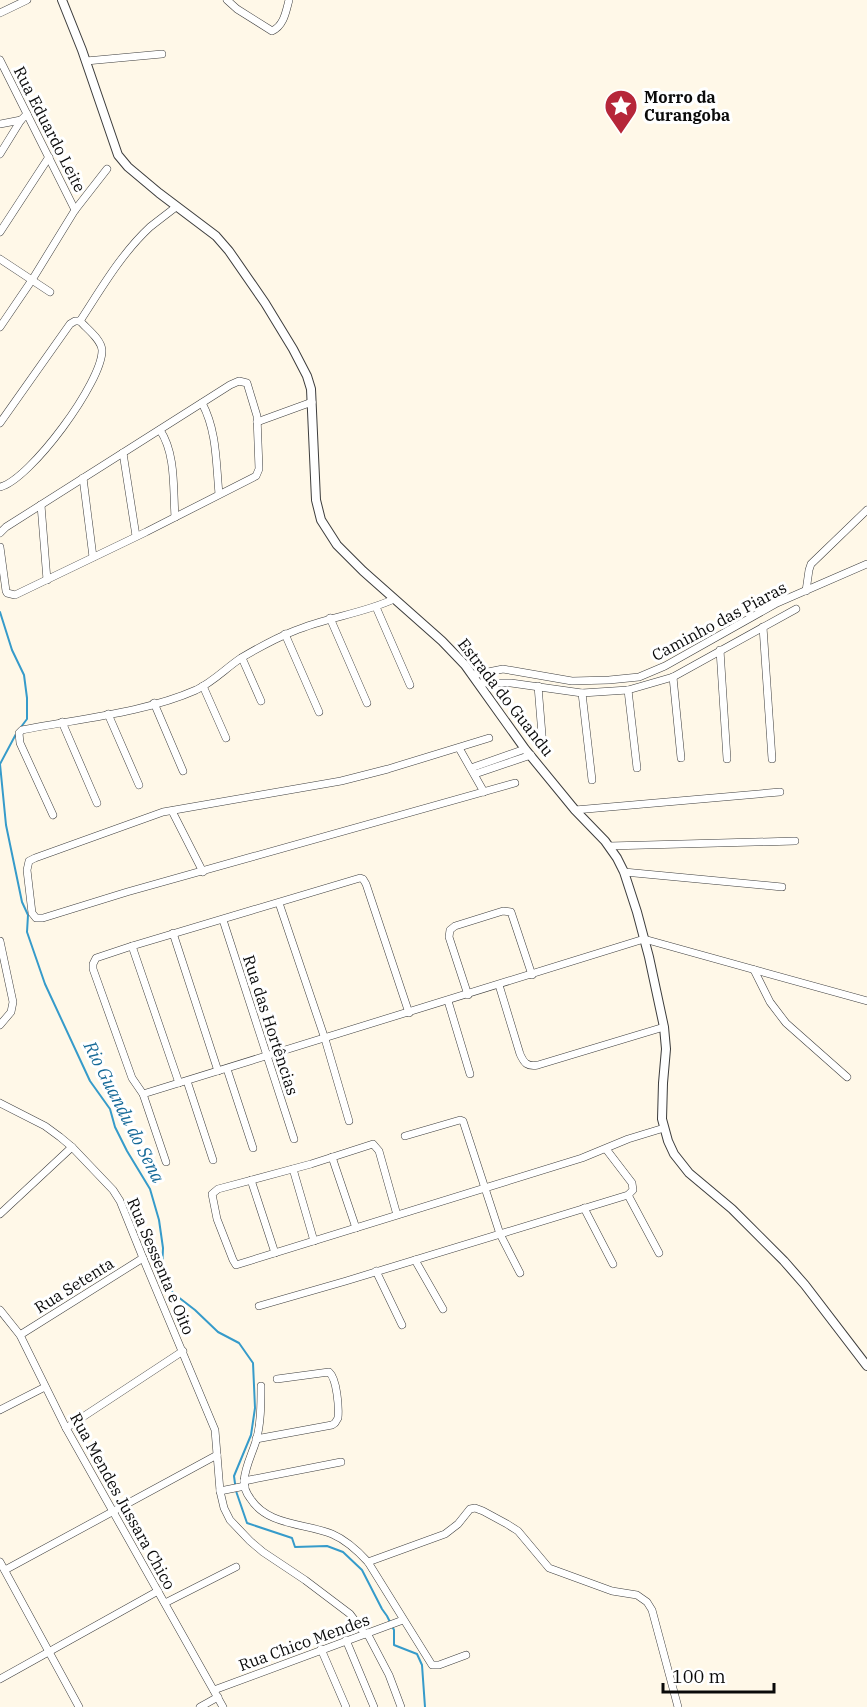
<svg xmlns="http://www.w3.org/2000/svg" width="867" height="1707" viewBox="0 0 867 1707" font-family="'IBM Plex Serif',serif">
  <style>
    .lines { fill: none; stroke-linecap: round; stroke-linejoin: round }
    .stream { stroke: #369bca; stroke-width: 2 }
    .minor-casing { stroke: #3d3d3d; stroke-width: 8 }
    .tertiary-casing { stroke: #3d3d3d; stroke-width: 10 }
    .minor { stroke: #fff; stroke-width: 7 }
    .tertiary { stroke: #fff; stroke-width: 8 }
    .labels { text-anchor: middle; stroke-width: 6; stroke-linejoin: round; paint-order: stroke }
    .poi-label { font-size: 16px; font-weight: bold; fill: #0a0a0a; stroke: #fff; text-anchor: start }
    .street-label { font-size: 16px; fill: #0a0a0a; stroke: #fff }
    .water-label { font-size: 18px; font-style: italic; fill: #176a98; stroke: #fff }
  </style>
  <rect width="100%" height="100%" fill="#fff8e8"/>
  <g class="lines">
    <g class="stream">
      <path d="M0,612L12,650L24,675L27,698V719L21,727"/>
      <path d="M16,734L0,764L6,825L22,902L28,915L27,932L45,984L90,1081L110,1109L115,1127L127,1151L150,1189L159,1220L163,1248L162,1273L173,1293L195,1310L218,1332L239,1343L253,1363L255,1408L251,1435L234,1476L236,1491L247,1523L292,1538L295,1547L327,1546L343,1552L362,1570L382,1609L387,1616L394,1630V1645L417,1654L422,1665L425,1707"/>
    </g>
    <g class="minor-casing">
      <g id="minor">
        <path d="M227,0L237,9L272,31C284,26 286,11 289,0"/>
        <path d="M0,13L27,0"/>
        <path d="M0,60L75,210"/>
        <path d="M86,61L162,54"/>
        <path d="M0,124L21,120"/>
        <path d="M0,154L21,120L27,114"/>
        <path d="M0,232L49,157"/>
        <path d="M0,259L50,292"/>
        <path d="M80,321C101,289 121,254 150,227C159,220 168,213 176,207"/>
        <path d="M0,327L32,280L75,210L107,169"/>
        <path d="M202,403C217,431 216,463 219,494"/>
        <path d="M257,422L312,402"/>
        <path d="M0,423L70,324L75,321H80"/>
        <path d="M160,430C176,454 173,489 175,517"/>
        <path d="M123,453L136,536"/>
        <path d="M83,478L93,557"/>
        <path d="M0,487C30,480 103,381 102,350C101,339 87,329 80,321"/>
        <path d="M41,505L47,580"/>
        <path d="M0,533L6,527L230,385L239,381L247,383L257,416L259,469L256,476L146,532L15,595L7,593L6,591L0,547"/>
        <path d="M806,591L809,570L811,564L867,510"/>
        <path d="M376,607L410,685"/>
        <path d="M330,618L367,703"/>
        <path d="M763,627L772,759"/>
        <path d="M285,634L319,712"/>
        <path d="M720,650L727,759"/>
        <path d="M242,658L261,701"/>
        <path d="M473,675L503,669L572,681L609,680L639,677L665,666L777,603L867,564"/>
        <path d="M673,677L681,758"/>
        <path d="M478,683H511L582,693L628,690L673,677L796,609"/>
        <path d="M203,686L226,738"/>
        <path d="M538,686L543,747"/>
        <path d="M628,690L637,768"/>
        <path d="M582,693L592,780"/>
        <path d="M154,703L183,771"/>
        <path d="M108,714L139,785"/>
        <path d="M62,722L97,803"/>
        <path d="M489,738L388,769L341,781L163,812L35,858L29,861L27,870L32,913L36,918H43L127,892L515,783"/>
        <path d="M459,748L484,792"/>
        <path d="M471,768L525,749"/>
        <path d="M475,774L531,755"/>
        <path d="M575,810L780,792"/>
        <path d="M172,811L203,872"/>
        <path d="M53,815L20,743L19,733L22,730C77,719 144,713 196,690C213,682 226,668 241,658C258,648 276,638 294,631C327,617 362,614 394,599"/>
        <path d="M609,846L795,841"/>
        <path d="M624,872L782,887"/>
        <path d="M279,903L325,1039L349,1121"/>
        <path d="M223,920L294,1139"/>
        <path d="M173,933L218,1071"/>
        <path d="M0,941L13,1002L11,1012L0,1025"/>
        <path d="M132,946L179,1083"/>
        <path d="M754,970L770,1002L786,1023L847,1077"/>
        <path d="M499,985L520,1054C524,1063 527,1067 538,1065L664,1027"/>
        <path d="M468,995L449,937L450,930L455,926L503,911L511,912L532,975"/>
        <path d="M448,1001L470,1074"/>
        <path d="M227,1069L253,1148"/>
        <path d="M187,1081L213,1160"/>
        <path d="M143,1094L644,939L867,1001"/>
        <path d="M0,1103L45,1126L60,1137L72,1147L113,1190L120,1201L143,1258L215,1430L220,1491L224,1508L230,1520L250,1541L263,1552L305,1580L350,1614L365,1634"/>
        <path d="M405,1136L460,1120L463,1121L500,1234L520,1273"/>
        <path d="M332,1157L356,1228"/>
        <path d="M166,1162L143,1094L132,1078L93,969V964L96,958L132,946L360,878L363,879L366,884L409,1013"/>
        <path d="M293,1169L314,1241"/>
        <path d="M251,1180L275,1253"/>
        <path d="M628,1195L659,1253"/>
        <path d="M584,1208L613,1264"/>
        <path d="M0,1214L72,1147"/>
        <path d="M397,1215L379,1151L373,1144L311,1164L218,1189L212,1194L217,1219L233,1260L236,1265L582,1158L628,1139L664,1128"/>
        <path d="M415,1260L443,1309"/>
        <path d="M376,1271L402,1325"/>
        <path d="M259,1306L346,1281L628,1195L633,1190L632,1183L606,1149"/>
        <path d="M0,1310L20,1335L66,1428L223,1707"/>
        <path d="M20,1335L143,1258"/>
        <path d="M261,1386C261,1404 261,1424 256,1441C252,1454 245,1467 244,1481C244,1487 247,1494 250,1498C267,1526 305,1523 332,1534C346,1540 358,1551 368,1562L432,1665H439L466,1655"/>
        <path d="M0,1410L45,1387"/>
        <path d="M66,1428L183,1351"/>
        <path d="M256,1439L332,1425L335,1423L338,1418C339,1407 337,1379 329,1372L277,1379"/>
        <path d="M244,1481L341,1462"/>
        <path d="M220,1491L245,1486"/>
        <path d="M0,1562L79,1707"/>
        <path d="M368,1562L445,1534L458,1524L470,1509L475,1508L483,1511L507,1524L518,1531L549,1568L612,1591L637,1595L647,1602L652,1610L678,1707"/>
        <path d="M5,1570L217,1455"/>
        <path d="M165,1603L236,1567"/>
        <path d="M367,1633L389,1675L401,1707"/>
        <path d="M346,1640L374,1707"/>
        <path d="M321,1649L346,1707"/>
        <path d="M0,1679L158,1591"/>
        <path d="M214,1690L403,1620"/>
        <path d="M200,1707L218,1697"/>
      </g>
    </g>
    <g class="tertiary-casing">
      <path id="tertiary" d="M62,0L82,50L118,155L128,167L159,193L216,236L229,251L265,303L293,349L307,376L311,389L316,500L321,520L337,545L363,571L442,641L465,665L525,749L575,810L605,841L617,858L624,872L637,912L649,957L664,1027L666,1049L663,1083L662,1119L668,1141L674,1154L689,1173L732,1209L784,1261L805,1285L867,1366"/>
    </g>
    <use href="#minor" class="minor"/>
    <use href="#tertiary" class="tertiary"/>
  </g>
  <defs>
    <g id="sight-pin" transform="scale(1.725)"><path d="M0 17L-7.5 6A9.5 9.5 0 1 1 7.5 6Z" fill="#b62639" stroke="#fff"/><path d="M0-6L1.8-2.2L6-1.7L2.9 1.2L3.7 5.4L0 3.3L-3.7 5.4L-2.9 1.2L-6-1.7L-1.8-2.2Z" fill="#fff"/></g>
  </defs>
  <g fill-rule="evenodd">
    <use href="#sight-pin" x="621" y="106"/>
  </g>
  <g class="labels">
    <g class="poi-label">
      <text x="644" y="103">Morro da<tspan x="644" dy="18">Curangoba</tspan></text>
    </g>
    <g class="street-label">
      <text transform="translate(50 129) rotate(63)" y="6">Rua Eduardo Leite</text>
      <text transform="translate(719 621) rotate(-28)" y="6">Caminho das Piaras</text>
      <text transform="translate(506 697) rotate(52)" y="6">Estrada do Guandu</text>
      <text transform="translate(271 1025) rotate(72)" y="6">Rua das Hortências</text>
      <text transform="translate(161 1266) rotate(67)" y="6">Rua Sessenta e Oito</text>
      <text transform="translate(74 1285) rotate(-32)" y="6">Rua Setenta</text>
      <text transform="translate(123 1501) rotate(61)" y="6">Rua Mendes Jussara Chico</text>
      <text transform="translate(304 1642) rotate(-20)" y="6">Rua Chico Mendes</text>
    </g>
    <g class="water-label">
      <text transform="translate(124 1112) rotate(63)" y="6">Rio Guandu do Sena</text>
    </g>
  </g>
  <path d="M663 1683v9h111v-9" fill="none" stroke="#0a0a0a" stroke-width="3"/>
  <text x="672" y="1683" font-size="18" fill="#0a0a0a" stroke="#ffffff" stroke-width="4.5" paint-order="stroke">100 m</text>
</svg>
